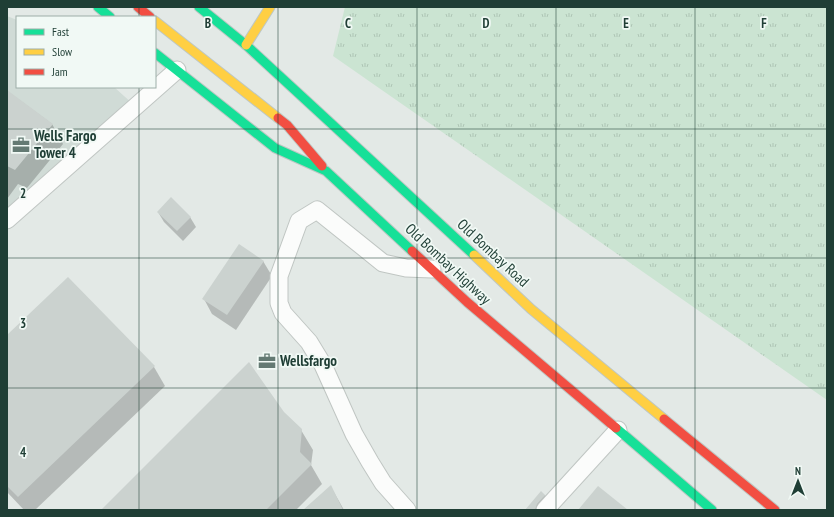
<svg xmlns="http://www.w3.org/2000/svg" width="834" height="517" viewBox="0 0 834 517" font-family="'PT Sans Narrow',sans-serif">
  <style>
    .built { fill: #d0dbd6 }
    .grass { fill: url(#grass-tufts) }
    .shadow { fill: #0003 }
    .building { fill: #cbd2cf }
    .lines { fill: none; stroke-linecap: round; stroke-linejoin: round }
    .street-casing { stroke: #c0c6c3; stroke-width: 19 }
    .fast-casing { stroke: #bec7c3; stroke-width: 11 }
    .slow-casing { stroke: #bec7c3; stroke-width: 11 }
    .jam-casing { stroke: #bec7c3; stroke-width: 11 }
    .street { stroke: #fbfcfb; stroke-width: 17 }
    .fast { stroke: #16e098; stroke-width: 9 }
    .slow { stroke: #ffcf43; stroke-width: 9 }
    .jam { stroke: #f24e42; stroke-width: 9 }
    .grid { fill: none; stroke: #1f3e35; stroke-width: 1; stroke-opacity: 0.55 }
    .labels { text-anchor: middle; stroke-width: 3.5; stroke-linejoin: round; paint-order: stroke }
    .poi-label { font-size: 15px; font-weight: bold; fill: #1f3e35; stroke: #f1f9f5; text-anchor: start }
    .street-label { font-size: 15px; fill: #1f3e35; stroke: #f1f9f5 }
    .grid-label { font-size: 13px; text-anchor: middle; font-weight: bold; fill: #1f3e35; stroke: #f1f9f5; stroke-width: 3.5; stroke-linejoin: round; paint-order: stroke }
  </style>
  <defs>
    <pattern id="grass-tufts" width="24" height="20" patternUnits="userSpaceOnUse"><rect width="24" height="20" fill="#cbe4d2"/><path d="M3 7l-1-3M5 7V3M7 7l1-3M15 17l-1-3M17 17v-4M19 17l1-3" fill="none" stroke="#aec5b5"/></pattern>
  </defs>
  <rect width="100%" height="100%" fill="#e3e9e6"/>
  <path class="built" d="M7,16L17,20V87H114L134,105L7,211Z"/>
  <path class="grass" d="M345,7H827V400L333,56Z"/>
  <g class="shadow">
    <path d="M7,91L52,124L63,144L27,188L18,184L7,199Z"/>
    <path d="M158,212L190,217L196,227L183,241L164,222Z"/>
    <path d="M263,261L272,276L236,330L212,314L204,299Z"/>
    <path d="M7,336L154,367L165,386L35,510H24L7,492Z"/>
    <path d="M284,413L301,430L313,450L311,465L322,484L296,510H109Z"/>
    <path d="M331,487L344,510H304Z"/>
    <path d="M545,495L553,510H526Z"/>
  </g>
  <g class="building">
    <path d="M7,90L53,124L15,170L7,166Z"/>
    <path d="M171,197L191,217L177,231L157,212Z"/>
    <path d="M239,244L264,261L227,315L202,299Z"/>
    <path d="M68,277L155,366L18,497L7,486V335Z"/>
    <path d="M249,362L284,412L302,429L300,452L312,464L266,510H101Z"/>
    <path d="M331,485L343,510H303Z"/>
    <path d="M598,486L628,510H578Z"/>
    <path d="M541,491L545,495L537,504L535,510H525Z"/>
  </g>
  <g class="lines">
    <g class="street-casing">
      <g id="street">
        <path d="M7,220L177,70"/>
        <path d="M407,510L383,483L370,462L354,434L323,365L309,342L283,313L279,303V276L299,221L317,210L383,263L406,268L432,269"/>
        <path d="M545,510L618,430"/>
      </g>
    </g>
    <g class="fast-casing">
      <g id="fast">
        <path d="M98,7L110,17"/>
        <path d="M199,7L246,45L474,255"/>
        <path d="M155,53L275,148L326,171L412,251"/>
        <path d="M616,428L712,510"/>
      </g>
    </g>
    <g class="slow-casing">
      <g id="slow">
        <path d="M155,21L278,118"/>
        <path d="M246,45L270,7"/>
        <path d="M474,255L531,309L664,419"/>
      </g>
    </g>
    <g class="jam-casing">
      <g id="jam">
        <path d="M138,7L150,17"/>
        <path d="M278,118L287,125L322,166"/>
        <path d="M412,251L467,302L616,428"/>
        <path d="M664,419L775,510"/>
      </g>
    </g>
    <use href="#street" class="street"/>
    <use href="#fast" class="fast"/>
    <use href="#slow" class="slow"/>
    <use href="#jam" class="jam"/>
  </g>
  <path class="grid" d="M139,7V17M278,7V510M417,7V510M556,7V510M695,7V510M139,87V510M7,129H827M7,258H827M7,388H827"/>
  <defs>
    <g id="office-bare" transform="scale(1.38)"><path d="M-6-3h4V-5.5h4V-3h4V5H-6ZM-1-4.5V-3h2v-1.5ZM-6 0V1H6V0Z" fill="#647a73" stroke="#f1f9f5" stroke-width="2.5" paint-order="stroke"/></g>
  </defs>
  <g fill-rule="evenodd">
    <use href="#office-bare" x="21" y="145"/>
    <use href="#office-bare" x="267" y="361"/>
  </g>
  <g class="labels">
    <g class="poi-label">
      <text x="34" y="141">Wells Fargo<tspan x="34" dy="17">Tower 4</tspan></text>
      <text x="280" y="366">Wellsfargo</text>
    </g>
    <g class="street-label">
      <text transform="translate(493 253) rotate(43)" y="5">Old Bombay Road</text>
      <text transform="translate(448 264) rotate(43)" y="5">Old Bombay Highway</text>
    </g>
  </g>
  <g class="grid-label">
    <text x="208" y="28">B</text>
    <text x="348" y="28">C</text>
    <text x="486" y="28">D</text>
    <text x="626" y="28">E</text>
    <text x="764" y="28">F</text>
    <text x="23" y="198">2</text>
    <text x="23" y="328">3</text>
    <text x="23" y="457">4</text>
  </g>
  <rect width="834" height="517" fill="none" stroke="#1f3e35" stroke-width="16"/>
  <rect x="16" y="16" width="140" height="72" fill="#f1f9f5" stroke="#9daea8"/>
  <rect x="24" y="29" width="20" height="6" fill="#16e098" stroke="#9daea8"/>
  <text x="52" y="36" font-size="12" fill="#1f3e35">Fast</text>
  <rect x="24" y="49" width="20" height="6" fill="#ffcf43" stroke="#9daea8"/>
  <text x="52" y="56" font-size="12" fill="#1f3e35">Slow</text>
  <rect x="24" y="69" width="20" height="6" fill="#f24e42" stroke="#9daea8"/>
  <text x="52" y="76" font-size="12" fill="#1f3e35">Jam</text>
  <g transform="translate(798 481)" stroke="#f1f9f5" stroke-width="3" paint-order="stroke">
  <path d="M0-3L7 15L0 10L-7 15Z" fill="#1f3e35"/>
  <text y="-6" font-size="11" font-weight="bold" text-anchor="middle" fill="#1f3e35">N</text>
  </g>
</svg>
